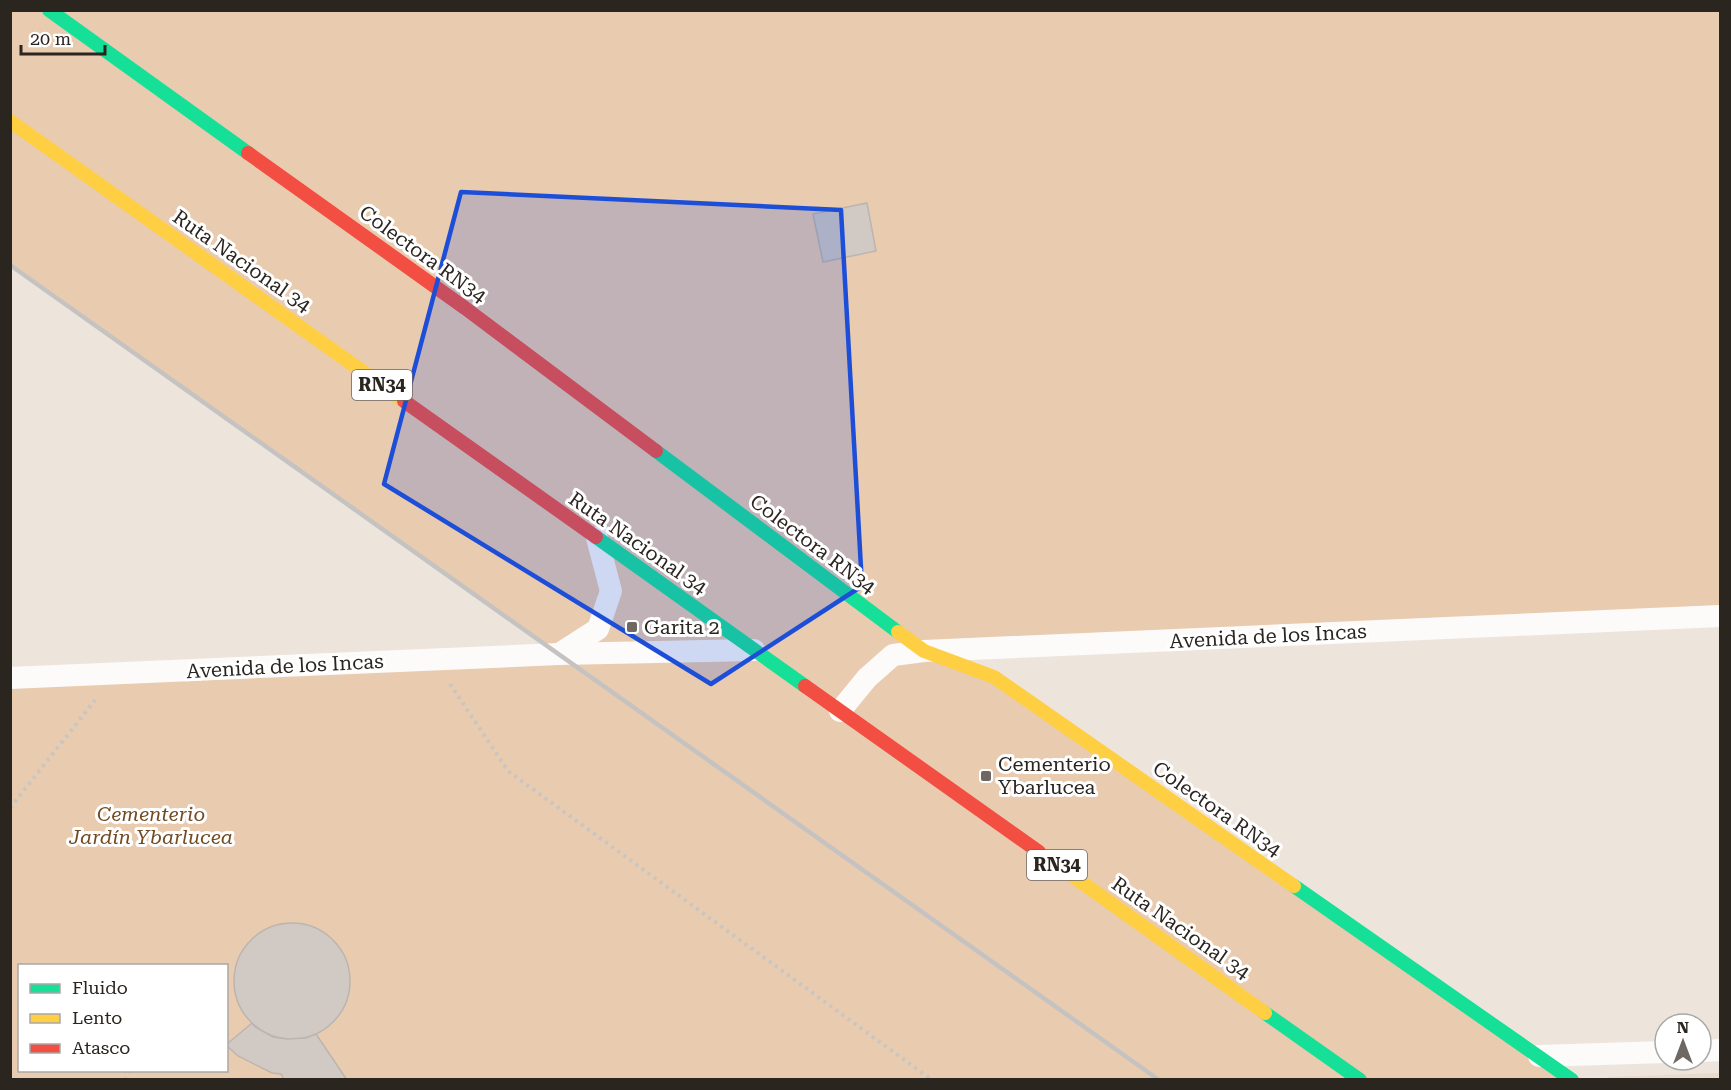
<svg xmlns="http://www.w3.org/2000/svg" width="1731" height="1090" viewBox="0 0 1731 1090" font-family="'Roboto Serif',serif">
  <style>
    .built { fill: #eadacc }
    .green { fill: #e9cbaf; fill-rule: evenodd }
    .building { fill: #d1cac4; stroke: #bcb5af; stroke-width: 1.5 }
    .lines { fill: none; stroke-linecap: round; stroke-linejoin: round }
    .path { stroke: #c8c6c3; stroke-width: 4; stroke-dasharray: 3 4.5; stroke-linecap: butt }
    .street { stroke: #fcfbfa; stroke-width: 22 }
    .fast { stroke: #16e098; stroke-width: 14 }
    .slow { stroke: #ffcf43; stroke-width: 14 }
    .jam { stroke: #f24e42; stroke-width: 14 }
    .rail { stroke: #c5c3c1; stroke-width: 4.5 }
    .marked { fill: #1d4ed8; fill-opacity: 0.2; stroke: #1d4ed8; stroke-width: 4.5; stroke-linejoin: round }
    .poi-dot { fill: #6f6862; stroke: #fff; stroke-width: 2 }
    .labels { text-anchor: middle; stroke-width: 6; stroke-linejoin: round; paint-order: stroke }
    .shield { fill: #fff; stroke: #6b6663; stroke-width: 1.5 }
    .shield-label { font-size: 18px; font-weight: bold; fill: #2b2520 }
    .street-label { font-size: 20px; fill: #2b2520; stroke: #fff }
    .poi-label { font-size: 20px; fill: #2b2520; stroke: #fff; text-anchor: start }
    .park-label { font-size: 20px; font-style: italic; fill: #724b21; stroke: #fff }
  </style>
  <rect width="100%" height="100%" fill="#ede4dc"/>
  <path class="built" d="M1720,1073V1080H1610L1607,1077Z"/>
  <path class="green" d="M11,11H1720V616L927,651L994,677L1572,1079H11L10,678L559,654L11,265ZM20,966H226V1070H20Z"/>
  <g class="building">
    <path d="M867,203L876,251L823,262L813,214Z"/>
    <circle cx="292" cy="981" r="58"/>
    <path d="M252,1023L255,1027L273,1037L286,1039L306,1038L316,1034L347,1080H284L281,1074L272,1073L238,1056L226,1045Z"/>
  </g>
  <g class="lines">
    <g class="path">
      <path d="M450,684L508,771L932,1080"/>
      <path d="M10,808L95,700"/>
      <path d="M125,1080L129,1070"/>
    </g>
    <g class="street">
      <path d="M559,654L598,629L611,591L597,538"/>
      <path d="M10,678L559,654L754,650"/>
      <path d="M840,711L867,678L893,655L924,651L1720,616"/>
      <path d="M1701,1051L1720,1050"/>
      <path d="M1539,1056L1665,1052"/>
    </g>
    <g class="fast">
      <path d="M49,10L248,153"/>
      <path d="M656,451L898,632"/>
      <path d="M596,537L805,686"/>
      <path d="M1294,886L1572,1080"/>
      <path d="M1265,1013L1360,1080"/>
    </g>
    <g class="slow">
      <path d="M10,121L404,401"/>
      <path d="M898,632L924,651L994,677L1294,886"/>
      <path d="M1039,852L1265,1013"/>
    </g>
    <g class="jam">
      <path d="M248,153L465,308L656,451"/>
      <path d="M404,401L596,537"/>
      <path d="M805,686L1039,852"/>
    </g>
    <path class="rail" d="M10,265L1159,1080"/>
  </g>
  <path class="marked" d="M461,192L841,210L862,586L711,684L384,484Z"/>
  <g class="poi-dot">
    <rect x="626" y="621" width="12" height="12" rx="3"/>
    <rect x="980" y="770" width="12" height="12" rx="3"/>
  </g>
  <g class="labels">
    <g class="shield">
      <rect x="352" y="370" width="60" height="30" rx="4.5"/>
      <rect x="1027" y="850" width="60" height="30" rx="4.5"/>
    </g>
    <g class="shield-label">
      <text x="382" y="391">RN34</text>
      <text x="1057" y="871">RN34</text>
    </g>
    <g class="street-label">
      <text transform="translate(423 254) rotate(36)" y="7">Colectora RN34</text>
      <text transform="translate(242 261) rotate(35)" y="7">Ruta Nacional 34</text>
      <text transform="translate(638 543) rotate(35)" y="7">Ruta Nacional 34</text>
      <text transform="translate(813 544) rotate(37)" y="7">Colectora RN34</text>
      <text transform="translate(1268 636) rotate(-3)" y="7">Avenida de los Incas</text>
      <text transform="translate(285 666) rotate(-3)" y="7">Avenida de los Incas</text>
      <text transform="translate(1217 809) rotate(35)" y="7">Colectora RN34</text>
      <text transform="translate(1181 928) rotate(35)" y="7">Ruta Nacional 34</text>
    </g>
    <g class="poi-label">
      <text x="644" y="634">Garita 2</text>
      <text x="998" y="771">Cementerio<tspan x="998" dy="23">Ybarlucea</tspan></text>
    </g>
    <g class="park-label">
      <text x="151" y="821">Cementerio<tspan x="151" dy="23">Jardín Ybarlucea</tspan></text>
    </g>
  </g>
  <rect width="1731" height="1090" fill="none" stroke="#2b2520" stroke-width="24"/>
  <rect x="18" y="964" width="210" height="108" fill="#ffffff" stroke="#aaa8a6" stroke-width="1.5"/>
  <rect x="30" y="984" width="30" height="9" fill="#16e098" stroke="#aaa8a6" stroke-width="1.5"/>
  <text x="72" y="994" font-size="18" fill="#2b2520">Fluido</text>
  <rect x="30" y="1014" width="30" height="9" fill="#ffcf43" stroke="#aaa8a6" stroke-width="1.5"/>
  <text x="72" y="1024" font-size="18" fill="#2b2520">Lento</text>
  <rect x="30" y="1044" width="30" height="9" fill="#f24e42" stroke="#aaa8a6" stroke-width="1.5"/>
  <text x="72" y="1054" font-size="18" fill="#2b2520">Atasco</text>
  <g transform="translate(1683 1042)"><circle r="28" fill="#ffffff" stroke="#aaa8a6" stroke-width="1.5"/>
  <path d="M0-4.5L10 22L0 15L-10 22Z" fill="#6f6862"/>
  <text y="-9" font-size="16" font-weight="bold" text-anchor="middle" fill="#2b2520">N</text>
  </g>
  <path d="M21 45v9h84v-9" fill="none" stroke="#2b2520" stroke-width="3"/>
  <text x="30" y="45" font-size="18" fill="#2b2520" stroke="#ffffff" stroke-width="4.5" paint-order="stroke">20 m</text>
</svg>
